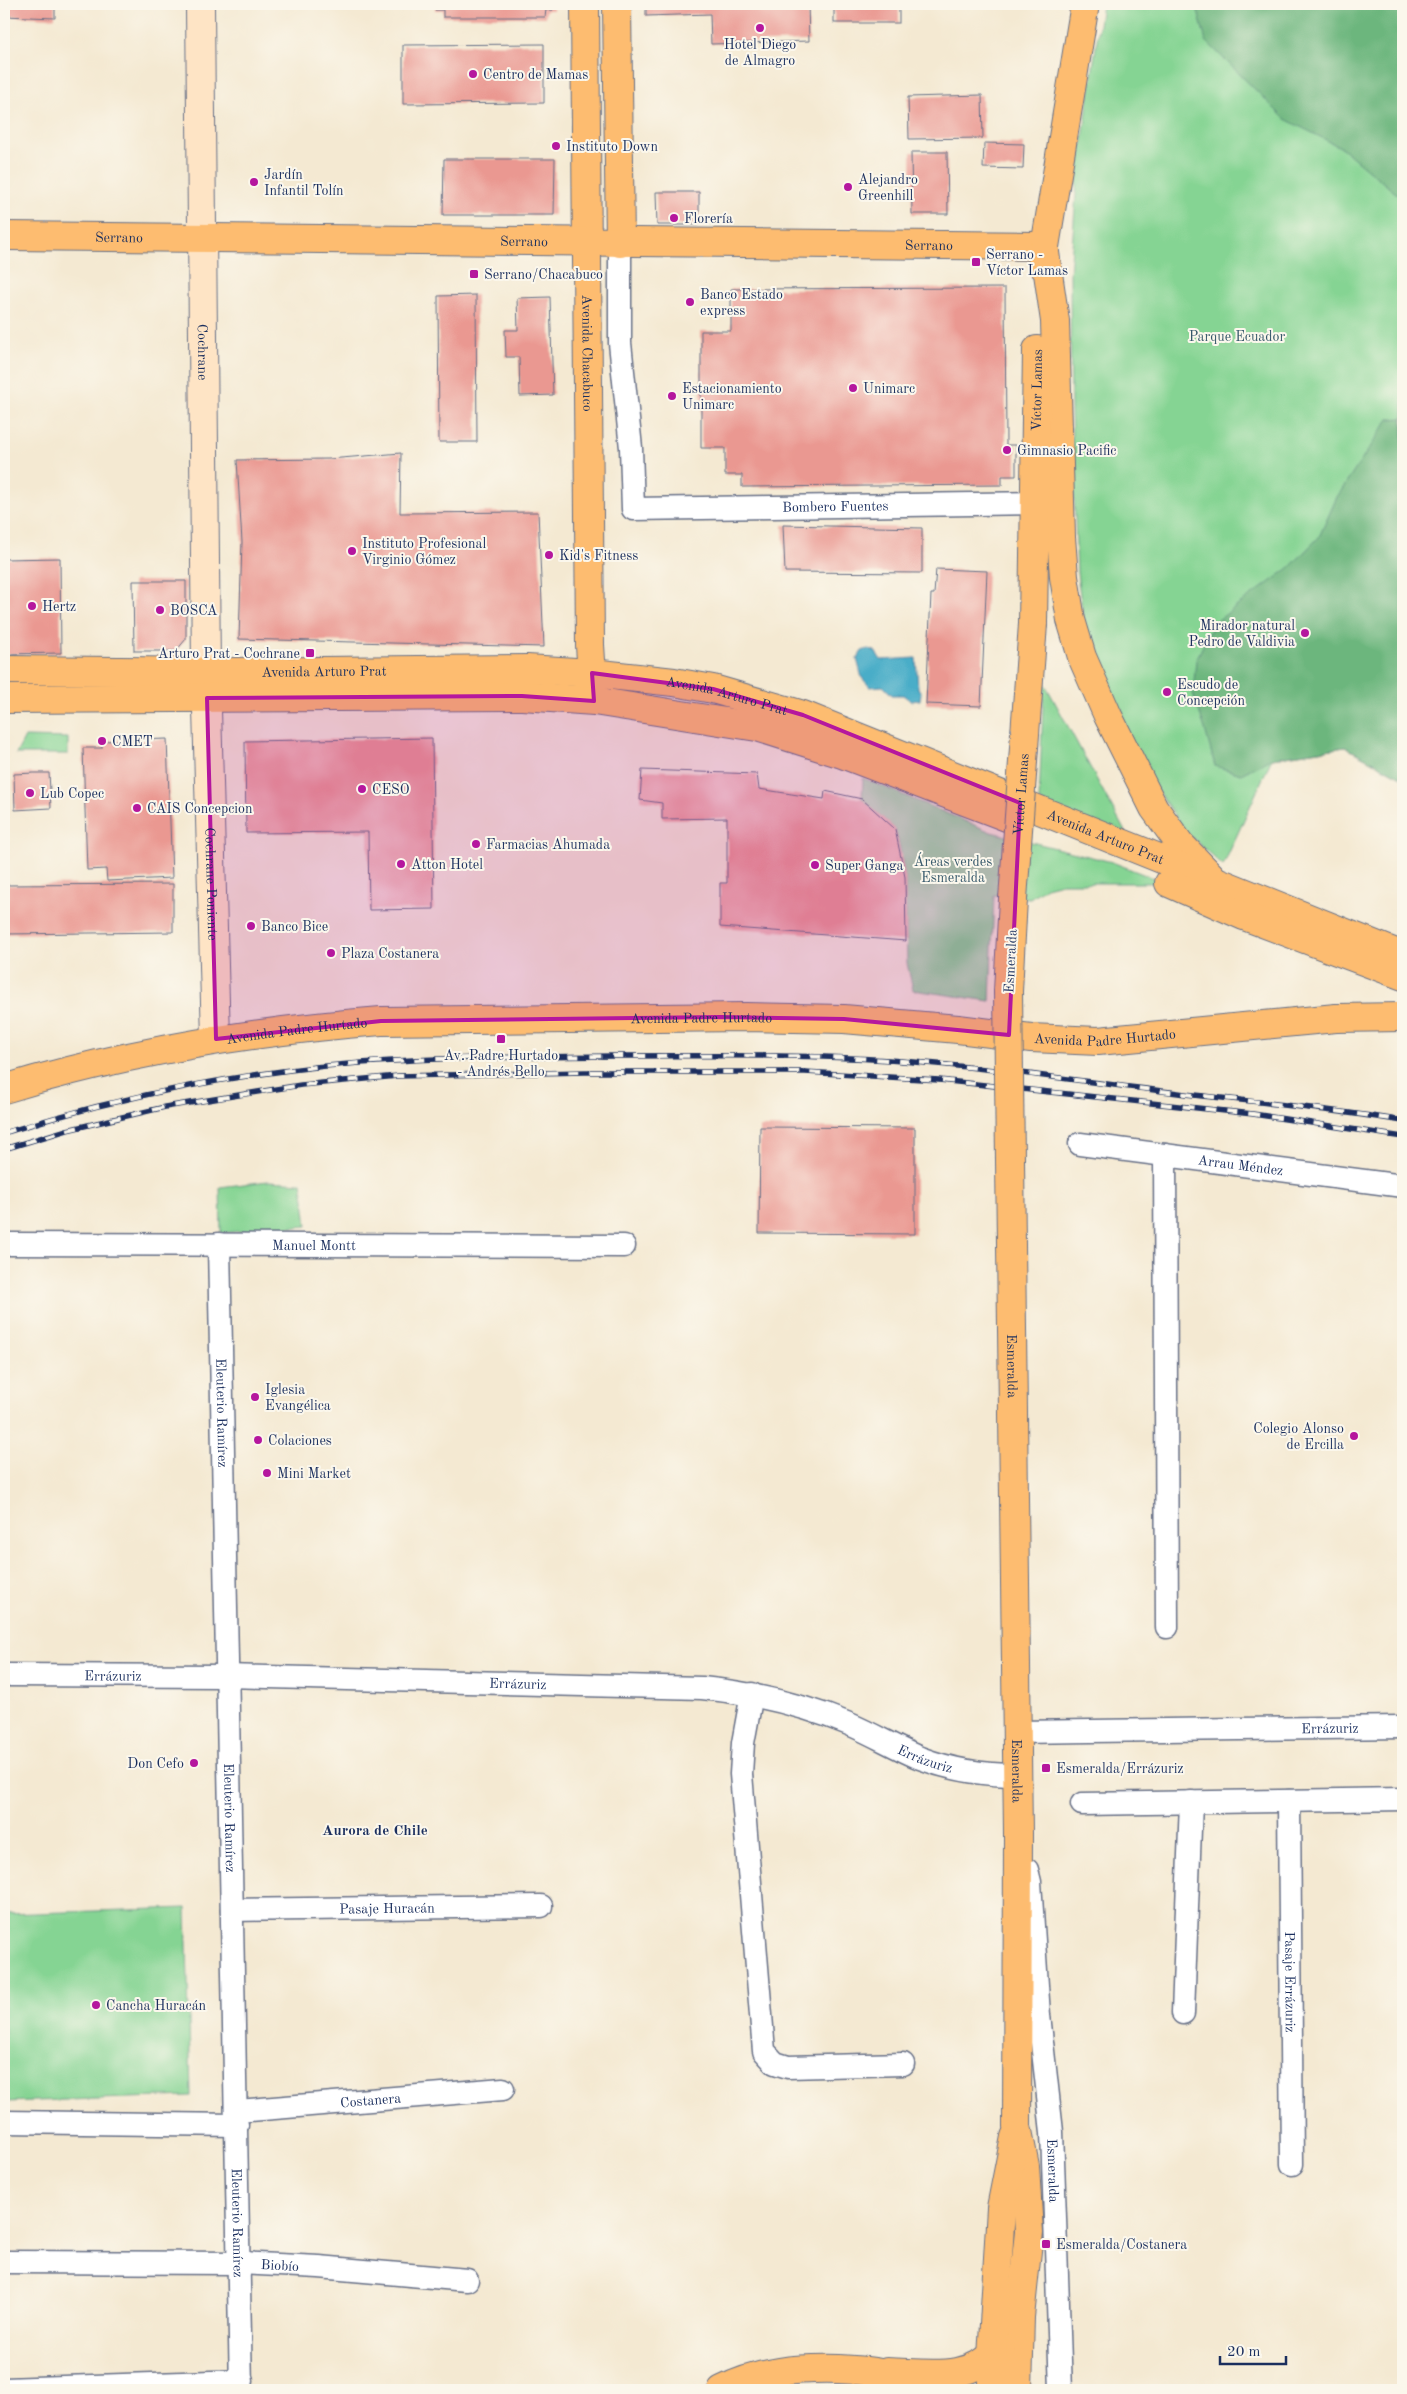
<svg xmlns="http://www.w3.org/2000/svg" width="1407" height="2394" viewBox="0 0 1407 2394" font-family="'Old Standard TT',serif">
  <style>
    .green { fill: #85d493; stroke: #508278 }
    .forest { fill: #6cb67d; stroke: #44726e }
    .water { fill: #49adc8; stroke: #326e93 }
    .building { fill: #ea9891 }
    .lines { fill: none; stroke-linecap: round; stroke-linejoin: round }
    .street-casing { stroke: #677087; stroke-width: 25 }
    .secondary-casing { stroke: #677087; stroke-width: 30 }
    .primary-casing { stroke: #677087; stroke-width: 30 }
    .street { stroke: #fff; stroke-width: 22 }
    .secondary { stroke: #fee4c5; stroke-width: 28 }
    .primary { stroke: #fdbc6f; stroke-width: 28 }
    .rail-casing { stroke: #1b2f5e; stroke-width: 5.5 }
    .rail { stroke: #fbf7ec; stroke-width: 4; stroke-dasharray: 11; stroke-linecap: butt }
    .primary-bridge-casing { stroke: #677087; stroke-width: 30; stroke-linecap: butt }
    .primary-bridge { stroke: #fdbc6f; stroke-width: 28 }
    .marked { fill: #b5179e; fill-opacity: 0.2; stroke: #b5179e; stroke-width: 4; stroke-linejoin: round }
    .poi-dot { fill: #b5179e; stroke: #fbf7ec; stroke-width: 2 }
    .labels { text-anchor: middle; stroke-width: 4; stroke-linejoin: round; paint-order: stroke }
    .poi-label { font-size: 14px; fill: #1b2f5e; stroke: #fbf7ec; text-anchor: start }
    .street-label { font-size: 14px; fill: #1b2f5e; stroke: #fbf7ec }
    .park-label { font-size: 14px; fill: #36586b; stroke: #fbf7ec }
    .neighbourhood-label { font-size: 15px; font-weight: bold; fill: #1b2f5e; stroke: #fbf7ec }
  </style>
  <rect width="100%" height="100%" fill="#fbf7ec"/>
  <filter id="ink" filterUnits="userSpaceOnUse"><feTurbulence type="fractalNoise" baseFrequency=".02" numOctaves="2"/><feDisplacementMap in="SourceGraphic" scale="10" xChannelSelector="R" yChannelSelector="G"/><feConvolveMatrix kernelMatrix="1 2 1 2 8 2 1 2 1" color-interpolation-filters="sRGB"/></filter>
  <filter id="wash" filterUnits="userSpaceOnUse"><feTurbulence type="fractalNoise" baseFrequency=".0096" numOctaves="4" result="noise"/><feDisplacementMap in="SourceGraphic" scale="20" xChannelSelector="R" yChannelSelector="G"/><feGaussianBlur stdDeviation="1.12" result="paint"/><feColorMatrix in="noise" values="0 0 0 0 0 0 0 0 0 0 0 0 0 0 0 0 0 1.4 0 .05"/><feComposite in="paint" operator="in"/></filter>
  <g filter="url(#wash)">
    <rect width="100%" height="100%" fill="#f4e9d2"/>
    <g class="green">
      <path d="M1102,4H1403V778L1345,747L1272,758L1223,866L1187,833L1142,769L1085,632L1077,573L1071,413L1070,274L1077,181Z"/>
      <path d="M1044,682L1129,839L1039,801Z"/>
      <path d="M25,737L68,738V754H16Z"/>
      <path d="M863,778L991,832L1112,862L1166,883H1062L1046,887L1030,898L994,895L990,1001L913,990L907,963L905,877L900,848L895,829L862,799Z"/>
      <path d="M268,1181L302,1183L307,1226L221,1233L220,1187Z"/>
      <path d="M186,1908L191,2096L4,2102V1914Z"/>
    </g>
    <g class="forest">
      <path d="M1196,4H1403V199L1342,148L1285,119L1206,41Z"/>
      <path d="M1403,418V778L1345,747L1272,758L1241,774L1215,766L1205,729L1193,693L1196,660L1214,623L1289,568L1319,537L1337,497L1389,419Z"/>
    </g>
    <path class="water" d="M868,649L875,651L881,660L916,658L918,688L921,693L920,700L911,701L903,695H892L883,686L870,687L862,678L857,659L862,651Z"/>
    <g id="blocks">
      <g class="building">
        <path d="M4,4H55V18L4,16Z"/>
        <path d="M435,4H553V10H546L545,17H443V10H435Z"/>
        <path d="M646,4H808L809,41L711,44L710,14L646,16Z"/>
        <rect x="834" y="4" width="65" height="19"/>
        <path d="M544,44V103L403,104V45Z"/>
        <path d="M982,95L983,138L909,139L908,97Z"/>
        <path d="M984,143L1024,144L1023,169L983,168Z"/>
        <path d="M911,152H947L948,214H912Z"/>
        <path d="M444,159H555L554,215H443Z"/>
        <path d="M656,192H699V225H657Z"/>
        <path d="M1005,288L1006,445H1016V476H1002V485L742,487V475H725V448H701V331H731V289Z"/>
        <path d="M476,295L477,442H439L438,296Z"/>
        <path d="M550,297L553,395L520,396L519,357H506L505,330H518L517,298Z"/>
        <path d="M401,453L400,513L538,512L544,647L239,639L242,542L237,460L329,459Z"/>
        <path d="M783,525L922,528V573L785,572Z"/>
        <path d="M60,558L61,653L4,654V559Z"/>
        <path d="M936,569L987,571L981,706L926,704L931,594H934Z"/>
        <path d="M133,581H186V639L176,651H134Z"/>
        <path d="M432,738L434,909L369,910L368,832L246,833L245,741Z"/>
        <path d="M167,739L172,878L107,881L106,869L87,870L83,748H102V741Z"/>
        <path d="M642,770L757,774L759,789L824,799L825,791L862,799L895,829L905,877L906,941L720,927V883H727V818L662,819V803L640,800Z"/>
        <path d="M34,773H49L51,808L15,810L14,774Z"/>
        <path d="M173,884V932L4,934V885Z"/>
        <path d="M760,1127L915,1128V1234L759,1233Z"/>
      </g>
    </g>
  </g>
  <g filter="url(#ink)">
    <use href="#blocks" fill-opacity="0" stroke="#677087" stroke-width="1"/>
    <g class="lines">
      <g class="street-casing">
        <g id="street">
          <path id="s1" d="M620,243V343L631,448L633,509L1037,503"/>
          <path id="s2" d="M1080,1144L1403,1186"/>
          <path d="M1165,1155L1167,1627"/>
          <path id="s3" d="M4,1244L624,1246"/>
          <path id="s4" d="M219,1244L241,2390"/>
          <path id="s5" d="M4,1675L226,1676L702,1688C752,1693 801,1704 849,1724C873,1734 896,1748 920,1758C952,1770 983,1775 1017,1775"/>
          <path d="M752,1694L743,1743L741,1774L764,2051L775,2063L788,2067L903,2064"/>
          <path id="s6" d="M1016,1732L1403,1727"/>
          <path id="s7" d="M1289,1801L1292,2164"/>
          <path d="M1082,1804L1403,1799"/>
          <path id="s8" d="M1027,1870L1030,1882L1039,2015L1052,2132L1061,2390"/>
          <path id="s9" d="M232,1910L541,1906"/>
          <path d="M1183,2013L1191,1802"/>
          <path id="s10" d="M237,2111L503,2089"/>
          <path d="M4,2122L237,2125"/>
          <path id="s11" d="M4,2262L240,2263L319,2267L467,2280"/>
          <path d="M4,2389L242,2381"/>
        </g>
      </g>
      <g class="secondary-casing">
        <g id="secondary">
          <path id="s12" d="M200,4L206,672L216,1039"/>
        </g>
      </g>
      <g class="primary-casing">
        <g id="primary">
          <path id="s13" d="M585,4L590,645L593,692"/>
          <path d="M617,4L620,243"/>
          <path id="s14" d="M4,236L1044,246"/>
          <path d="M1044,246L1055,321L1061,537L1064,577L1071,620L1082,657L1108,716L1154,808L1180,844L1211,876"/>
          <path d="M1042,265L1085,4"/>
          <path id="s15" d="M1033,624L1037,350"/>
          <path id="s16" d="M4,670L233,672L527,669L592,673L674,682L713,689L803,715L1403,956"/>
          <path d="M4,699L522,696L594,701L757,727L842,754L1009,818"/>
          <path d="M1169,883L1244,916L1403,976"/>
          <path d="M1008,991L1013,899"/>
          <path id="s17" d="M4,1089C127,1052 253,1031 381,1021L746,1017L844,1019L958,1029L1031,1038L1098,1041L1336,1018L1403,1017"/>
          <path id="s18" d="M1010,1160L1018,1834L1017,2126L1025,2166L1029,2232L1020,2317L1018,2390"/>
          <path d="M887,2372C930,2373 969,2383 1001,2347"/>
          <path d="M722,2390C760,2371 797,2368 839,2369C856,2370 872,2370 888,2375C898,2378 907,2384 915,2390"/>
          <path d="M992,2390V2357L1001,2208L1015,2137"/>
        </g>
      </g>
      <use href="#street" class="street"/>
      <use href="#secondary" class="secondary"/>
      <use href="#primary" class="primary"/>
      <g class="rail-casing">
        <g id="rail">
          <path d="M4,1133C125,1094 267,1067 393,1061C466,1057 540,1057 613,1056C705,1056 798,1054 889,1060C988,1067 1087,1082 1185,1094C1258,1102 1331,1109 1403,1121"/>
          <path d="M4,1149L67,1130L165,1107L301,1085L398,1076L585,1072H805L939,1080L1253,1114L1403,1137"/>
        </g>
      </g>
      <use href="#rail" class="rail"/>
      <g class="primary-bridge-casing">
        <g id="primary-bridge">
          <path id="s19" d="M1013,899L1033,624"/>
          <path d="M1008,991L1010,1160"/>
        </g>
      </g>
      <use href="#primary-bridge" class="primary-bridge"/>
    </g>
  </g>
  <path class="marked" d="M592,673L713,689L803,715L1020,803L1009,1035L844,1019L721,1017L381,1021L216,1039L207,698L522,696L594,701Z"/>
  <g class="poi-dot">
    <circle cx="760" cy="28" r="5"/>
    <circle cx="473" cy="74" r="5"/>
    <circle cx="556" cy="146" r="5"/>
    <circle cx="254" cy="182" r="5"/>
    <circle cx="848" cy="187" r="5"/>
    <circle cx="674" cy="218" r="5"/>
    <rect x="971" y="257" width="10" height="10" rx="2.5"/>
    <rect x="469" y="269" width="10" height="10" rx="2.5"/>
    <circle cx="690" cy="302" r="5"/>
    <circle cx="853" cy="388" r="5"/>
    <circle cx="672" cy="396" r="5"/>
    <circle cx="1007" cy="450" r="5"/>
    <circle cx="352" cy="551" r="5"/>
    <circle cx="549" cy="555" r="5"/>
    <circle cx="32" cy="606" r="5"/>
    <circle cx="160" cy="610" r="5"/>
    <circle cx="1305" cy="633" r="5"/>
    <rect x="305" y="648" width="10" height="10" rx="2.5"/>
    <circle cx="1167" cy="692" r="5"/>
    <circle cx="102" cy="741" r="5"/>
    <circle cx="362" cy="789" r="5"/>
    <circle cx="30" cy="793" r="5"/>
    <circle cx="137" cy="808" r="5"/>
    <circle cx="476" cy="844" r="5"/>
    <circle cx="401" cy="864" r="5"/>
    <circle cx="815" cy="865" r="5"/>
    <circle cx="251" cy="926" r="5"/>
    <circle cx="331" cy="953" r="5"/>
    <rect x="496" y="1034" width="10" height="10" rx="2.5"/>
    <circle cx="255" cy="1397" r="5"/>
    <circle cx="1354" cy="1436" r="5"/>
    <circle cx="258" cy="1440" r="5"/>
    <circle cx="267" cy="1473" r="5"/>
    <circle cx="194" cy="1763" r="5"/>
    <rect x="1041" y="1763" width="10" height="10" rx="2.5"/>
    <circle cx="96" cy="2005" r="5"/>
    <rect x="1041" y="2239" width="10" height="10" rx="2.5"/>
  </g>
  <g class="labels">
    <g class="poi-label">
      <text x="760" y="49" text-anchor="middle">Hotel Diego<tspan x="760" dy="16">de Almagro</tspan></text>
      <text x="483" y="79">Centro de Mamas</text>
      <text x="566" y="151">Instituto Down</text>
      <text x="264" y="179">Jardín<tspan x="264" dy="16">Infantil Tolín</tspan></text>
      <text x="858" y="184">Alejandro<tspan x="858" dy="16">Greenhill</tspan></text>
      <text x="684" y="223">Florería</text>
      <text x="986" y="259">Serrano -<tspan x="986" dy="16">Víctor Lamas</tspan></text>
      <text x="484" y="279">Serrano/Chacabuco</text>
      <text x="700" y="299">Banco Estado<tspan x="700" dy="16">express</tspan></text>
      <text x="682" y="393">Estacionamiento<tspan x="682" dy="16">Unimarc</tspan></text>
      <text x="863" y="393">Unimarc</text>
      <text x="1017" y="455">Gimnasio Pacific</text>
      <text x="362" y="548">Instituto Profesional<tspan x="362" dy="16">Virginio Gómez</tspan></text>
      <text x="559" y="560">Kid's Fitness</text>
      <text x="42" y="611">Hertz</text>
      <text x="170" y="615">BOSCA</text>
      <text x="1295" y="630" text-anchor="end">Mirador natural<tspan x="1295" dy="16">Pedro de Valdivia</tspan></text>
      <text x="300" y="658" text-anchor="end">Arturo Prat - Cochrane</text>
      <text x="1177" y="689">Escudo de<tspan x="1177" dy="16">Concepción</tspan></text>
      <text x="112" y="746">CMET</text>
      <text x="372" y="794">CESO</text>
      <text x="40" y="798">Lub Copec</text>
      <text x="147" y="813">CAIS Concepcion</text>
      <text x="486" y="849">Farmacias Ahumada</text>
      <text x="411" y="869">Atton Hotel</text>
      <text x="825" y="870">Super Ganga</text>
      <text x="261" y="931">Banco Bice</text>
      <text x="341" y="958">Plaza Costanera</text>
      <text x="501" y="1060" text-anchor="middle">Av. Padre Hurtado<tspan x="501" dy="16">- Andrés Bello</tspan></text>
      <text x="265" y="1394">Iglesia<tspan x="265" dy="16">Evangélica</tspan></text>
      <text x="1344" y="1433" text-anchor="end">Colegio Alonso<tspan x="1344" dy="16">de Ercilla</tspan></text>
      <text x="268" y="1445">Colaciones</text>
      <text x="277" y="1478">Mini Market</text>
      <text x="184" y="1768" text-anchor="end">Don Cefo</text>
      <text x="1056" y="1773">Esmeralda/Errázuriz</text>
      <text x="106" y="2010">Cancha Huracán</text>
      <text x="1056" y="2249">Esmeralda/Costanera</text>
    </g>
    <g class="street-label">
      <text dy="5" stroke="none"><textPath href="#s14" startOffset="115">Serrano</textPath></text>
      <text dy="5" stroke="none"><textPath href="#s14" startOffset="520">Serrano</textPath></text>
      <text dy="5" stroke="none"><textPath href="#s14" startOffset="925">Serrano</textPath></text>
      <text dy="5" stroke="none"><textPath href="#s12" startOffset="348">Cochrane</textPath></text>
      <text dy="5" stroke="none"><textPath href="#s13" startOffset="349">Avenida Chacabuco</textPath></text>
      <text dy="5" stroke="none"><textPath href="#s15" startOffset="234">Víctor Lamas</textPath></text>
      <text dy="5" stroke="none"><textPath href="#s1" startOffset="469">Bombero Fuentes</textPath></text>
      <text dy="5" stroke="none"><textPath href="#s16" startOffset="320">Avenida Arturo Prat</textPath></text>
      <text dy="5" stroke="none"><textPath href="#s16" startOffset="725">Avenida Arturo Prat</textPath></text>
      <text dy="5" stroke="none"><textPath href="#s19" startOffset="105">Víctor Lamas</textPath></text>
      <text dy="5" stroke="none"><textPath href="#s16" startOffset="1130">Avenida Arturo Prat</textPath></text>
      <text dy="5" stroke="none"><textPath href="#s12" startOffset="880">Cochrane Poniente</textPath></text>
      <text transform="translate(1010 961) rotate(-87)" y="5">Esmeralda</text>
      <text dy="5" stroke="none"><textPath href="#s17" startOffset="704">Avenida Padre Hurtado</textPath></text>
      <text dy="5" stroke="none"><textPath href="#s17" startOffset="299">Avenida Padre Hurtado</textPath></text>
      <text dy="5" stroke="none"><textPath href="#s17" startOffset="1109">Avenida Padre Hurtado</textPath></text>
      <text dy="5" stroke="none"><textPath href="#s2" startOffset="162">Arrau Méndez</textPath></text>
      <text dy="5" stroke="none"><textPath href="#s3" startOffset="310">Manuel Montt</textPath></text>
      <text dy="5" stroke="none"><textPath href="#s18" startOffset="206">Esmeralda</textPath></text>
      <text dy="5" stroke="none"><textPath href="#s4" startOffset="169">Eleuterio Ramírez</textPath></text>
      <text dy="5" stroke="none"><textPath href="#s5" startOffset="109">Errázuriz</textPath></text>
      <text dy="5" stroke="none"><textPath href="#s5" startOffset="514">Errázuriz</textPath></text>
      <text dy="5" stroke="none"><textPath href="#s6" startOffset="314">Errázuriz</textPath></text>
      <text dy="5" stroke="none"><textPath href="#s5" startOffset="934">Errázuriz</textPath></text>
      <text dy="5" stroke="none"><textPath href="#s18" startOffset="611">Esmeralda</textPath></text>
      <text dy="5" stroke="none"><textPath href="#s4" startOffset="574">Eleuterio Ramírez</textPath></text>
      <text dy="5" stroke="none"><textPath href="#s9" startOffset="155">Pasaje Huracán</textPath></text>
      <text dy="5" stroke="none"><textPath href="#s7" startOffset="181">Pasaje Errázuriz</textPath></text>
      <text dy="5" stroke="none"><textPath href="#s10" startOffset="134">Costanera</textPath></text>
      <text dy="5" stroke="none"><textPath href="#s8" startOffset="302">Esmeralda</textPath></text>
      <text dy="5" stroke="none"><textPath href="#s4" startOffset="979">Eleuterio Ramírez</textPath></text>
      <text dy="5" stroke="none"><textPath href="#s11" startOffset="276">Biobío</textPath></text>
    </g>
    <g class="park-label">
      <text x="1237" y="341">Parque Ecuador</text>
      <text x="953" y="866">Áreas verdes<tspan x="953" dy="16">Esmeralda</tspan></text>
    </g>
    <g class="neighbourhood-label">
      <text x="375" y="1835">Aurora de Chile</text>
    </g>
  </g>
  <rect width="1407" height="2394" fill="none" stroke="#fbf7ec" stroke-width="20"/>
  <path d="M1220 2356v8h66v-8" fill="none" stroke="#1b2f5e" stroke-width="2.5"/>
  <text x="1227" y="2356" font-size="15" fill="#1b2f5e" stroke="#fbf7ec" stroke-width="4" paint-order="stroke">20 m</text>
</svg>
